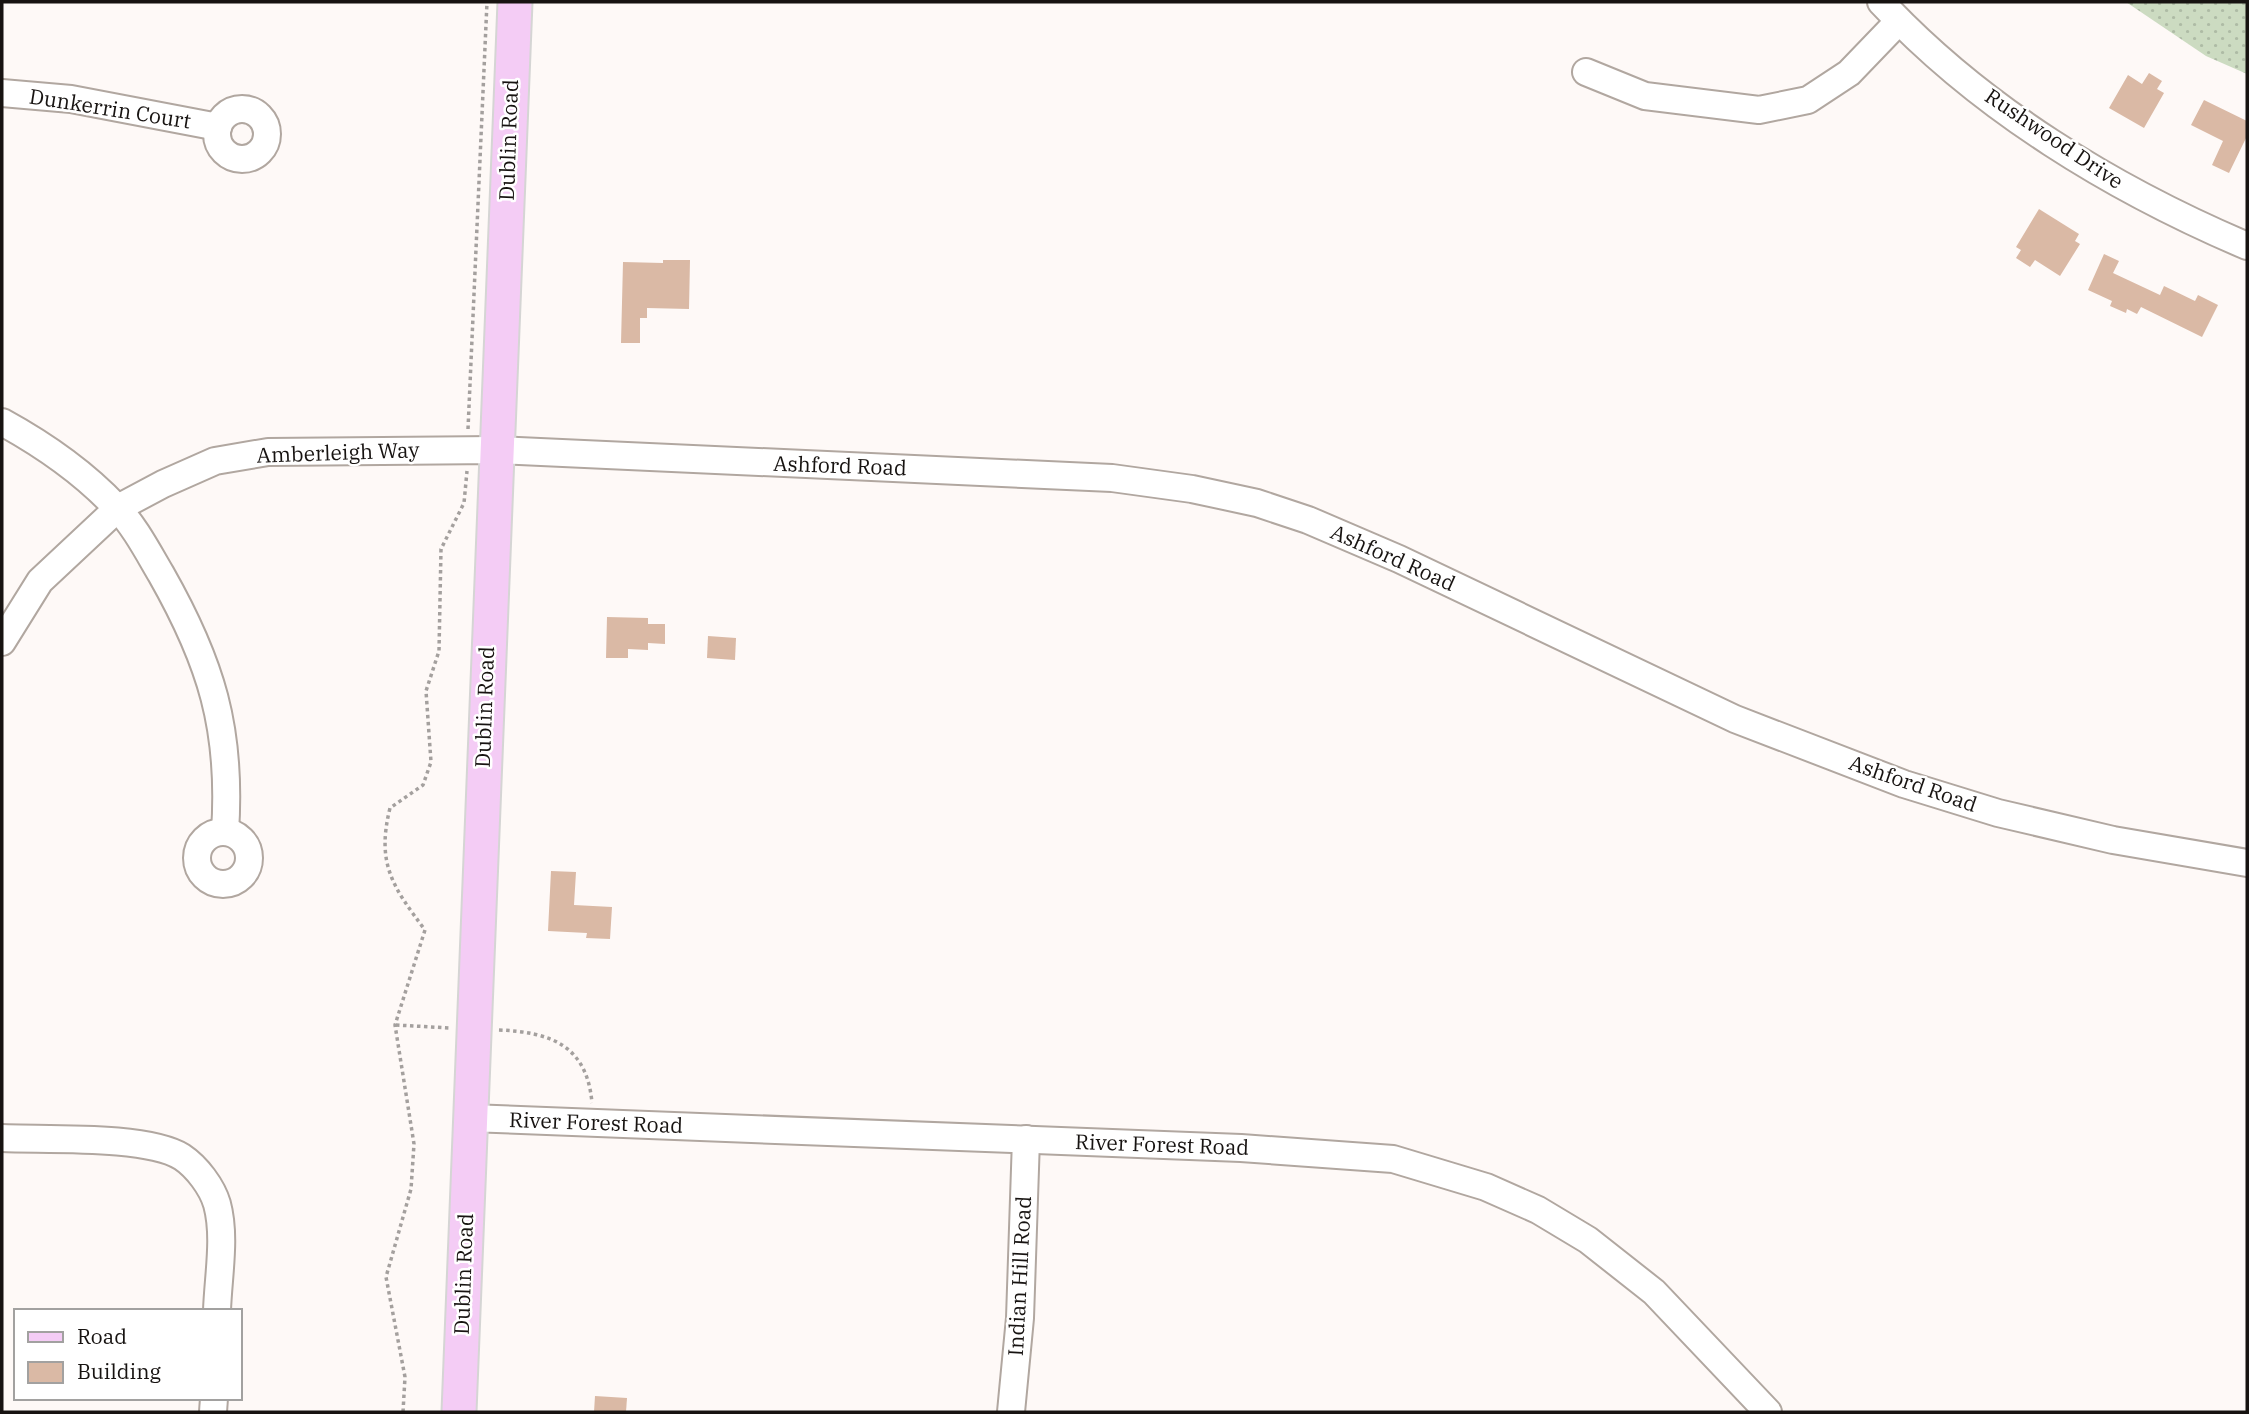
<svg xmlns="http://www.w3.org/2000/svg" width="2249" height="1414" viewBox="0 0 2249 1414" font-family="'IBM Plex Serif',serif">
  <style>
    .grass { fill: url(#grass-dots) }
    .building { fill: #dab9a5 }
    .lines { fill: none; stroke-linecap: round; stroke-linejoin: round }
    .minor-casing { stroke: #b1a7a0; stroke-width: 30 }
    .major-casing { stroke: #d5d5d4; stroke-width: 37 }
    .path { stroke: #a4a09e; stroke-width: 3.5; stroke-dasharray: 3.5 3.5; stroke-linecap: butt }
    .minor { stroke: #fff; stroke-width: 26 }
    .major { stroke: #f4ccf5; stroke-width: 33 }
    .labels { text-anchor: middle; stroke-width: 5; stroke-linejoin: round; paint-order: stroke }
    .street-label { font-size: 21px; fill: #171311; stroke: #fff }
  </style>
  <defs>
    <pattern id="grass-dots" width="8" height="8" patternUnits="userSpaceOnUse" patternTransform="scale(1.75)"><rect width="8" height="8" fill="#ccdbc1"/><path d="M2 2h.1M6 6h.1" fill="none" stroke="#aebba5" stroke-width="1.8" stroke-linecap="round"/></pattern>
  </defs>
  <rect width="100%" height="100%" fill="#fef9f7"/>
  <path class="grass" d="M2126,2H2247V74L2206,56Z"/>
  <g class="building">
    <path d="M2149,73L2162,81L2157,89L2164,93L2144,128L2109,108L2128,75L2142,84Z"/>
    <path d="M2204,100L2247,121V136L2229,173L2212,165L2223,141L2191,125Z"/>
    <path d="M2039,209L2079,234L2075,241L2080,244L2060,276L2035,260L2030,267L2016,258L2021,250L2016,247Z"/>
    <path d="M2104,254L2119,261L2113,273L2160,295L2164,286L2195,301L2198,295L2218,305L2202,337L2141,307L2137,314L2127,309L2126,313L2110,306L2112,301L2088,290Z"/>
    <path d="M663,260H690L689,309L647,308V318H640V343H621L623,262L663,263Z"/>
    <path d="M607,617L648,618V624H665V644L648,643V650L628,649V658H606Z"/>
    <path d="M708,636L736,638L735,660L707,658Z"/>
    <path d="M551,871L576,872L574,905L612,907L610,939L586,938L587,933L548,931Z"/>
    <path d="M595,1396L627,1398L626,1412H594Z"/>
  </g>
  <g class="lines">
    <g class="minor-casing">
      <g id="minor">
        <path d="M1881,2C1981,109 2113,189 2247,246"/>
        <path d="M1586,72L1645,96L1759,110L1808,100L1849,73L1899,21"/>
        <path d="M2,93L71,99L218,127"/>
        <circle cx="242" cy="134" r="25"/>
        <path d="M2,422C44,445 83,472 116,507C134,525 148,552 161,574C211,662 232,729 225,832"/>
        <path d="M2,642L40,581L118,508L163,484L215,461L268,452L496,450L1112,478L1192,489L1257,503L1308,520L1399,559L1735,719L1904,784L1998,813L2113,840L2247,863"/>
        <circle cx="223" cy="858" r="26"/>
        <path d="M469,1118L1241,1148L1393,1159L1486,1187L1538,1210L1588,1240L1654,1292L1768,1412"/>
        <path d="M2,1138C45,1140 147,1135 182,1157C197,1167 212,1187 217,1204C226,1237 218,1277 217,1311"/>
        <path d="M213,1412L214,1398"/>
        <path d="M1011,1412L1020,1318L1026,1139"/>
      </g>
    </g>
    <g class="major-casing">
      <path id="major" d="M459,1412L515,2"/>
    </g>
    <g class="path">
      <path d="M468,429L487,2"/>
      <path d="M396,1025L450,1028"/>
      <path d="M499,1030C550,1032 587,1045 592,1103"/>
      <path d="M403,1412L405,1377L386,1277L411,1189L414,1144L395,1025L425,930C393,887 376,864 390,808L423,785L431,762L426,691L439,651L441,549L464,503L467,471"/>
    </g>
    <use href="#minor" class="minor"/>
    <use href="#major" class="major"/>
  </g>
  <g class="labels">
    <g class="street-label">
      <text transform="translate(110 109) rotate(9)" y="7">Dunkerrin Court</text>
      <text transform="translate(2054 139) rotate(34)" y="7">Rushwood Drive</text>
      <text transform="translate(509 140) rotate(-88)" y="7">Dublin Road</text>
      <text transform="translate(338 453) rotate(-2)" y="7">Amberleigh Way</text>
      <text transform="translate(840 466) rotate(2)" y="7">Ashford Road</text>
      <text transform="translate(1393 558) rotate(24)" y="7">Ashford Road</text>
      <text transform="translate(485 707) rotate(-88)" y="7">Dublin Road</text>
      <text transform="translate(1913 784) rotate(19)" y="7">Ashford Road</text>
      <text transform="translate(596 1123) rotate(2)" y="7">River Forest Road</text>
      <text transform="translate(1162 1145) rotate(2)" y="7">River Forest Road</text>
      <text transform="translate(464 1274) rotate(-88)" y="7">Dublin Road</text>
      <text transform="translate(1020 1276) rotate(-87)" y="7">Indian Hill Road</text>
    </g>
  </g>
  <rect width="2249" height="1414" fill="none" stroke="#171311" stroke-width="7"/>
  <rect x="14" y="1309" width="228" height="91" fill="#ffffff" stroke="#a2a1a0" stroke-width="2"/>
  <rect x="28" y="1332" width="35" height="10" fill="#f4ccf5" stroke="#a2a1a0" stroke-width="2"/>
  <text x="77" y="1344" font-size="21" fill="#171311">Road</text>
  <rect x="28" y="1362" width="35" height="21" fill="#dab9a5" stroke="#a2a1a0" stroke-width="2"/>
  <text x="77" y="1379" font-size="21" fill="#171311">Building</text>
</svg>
